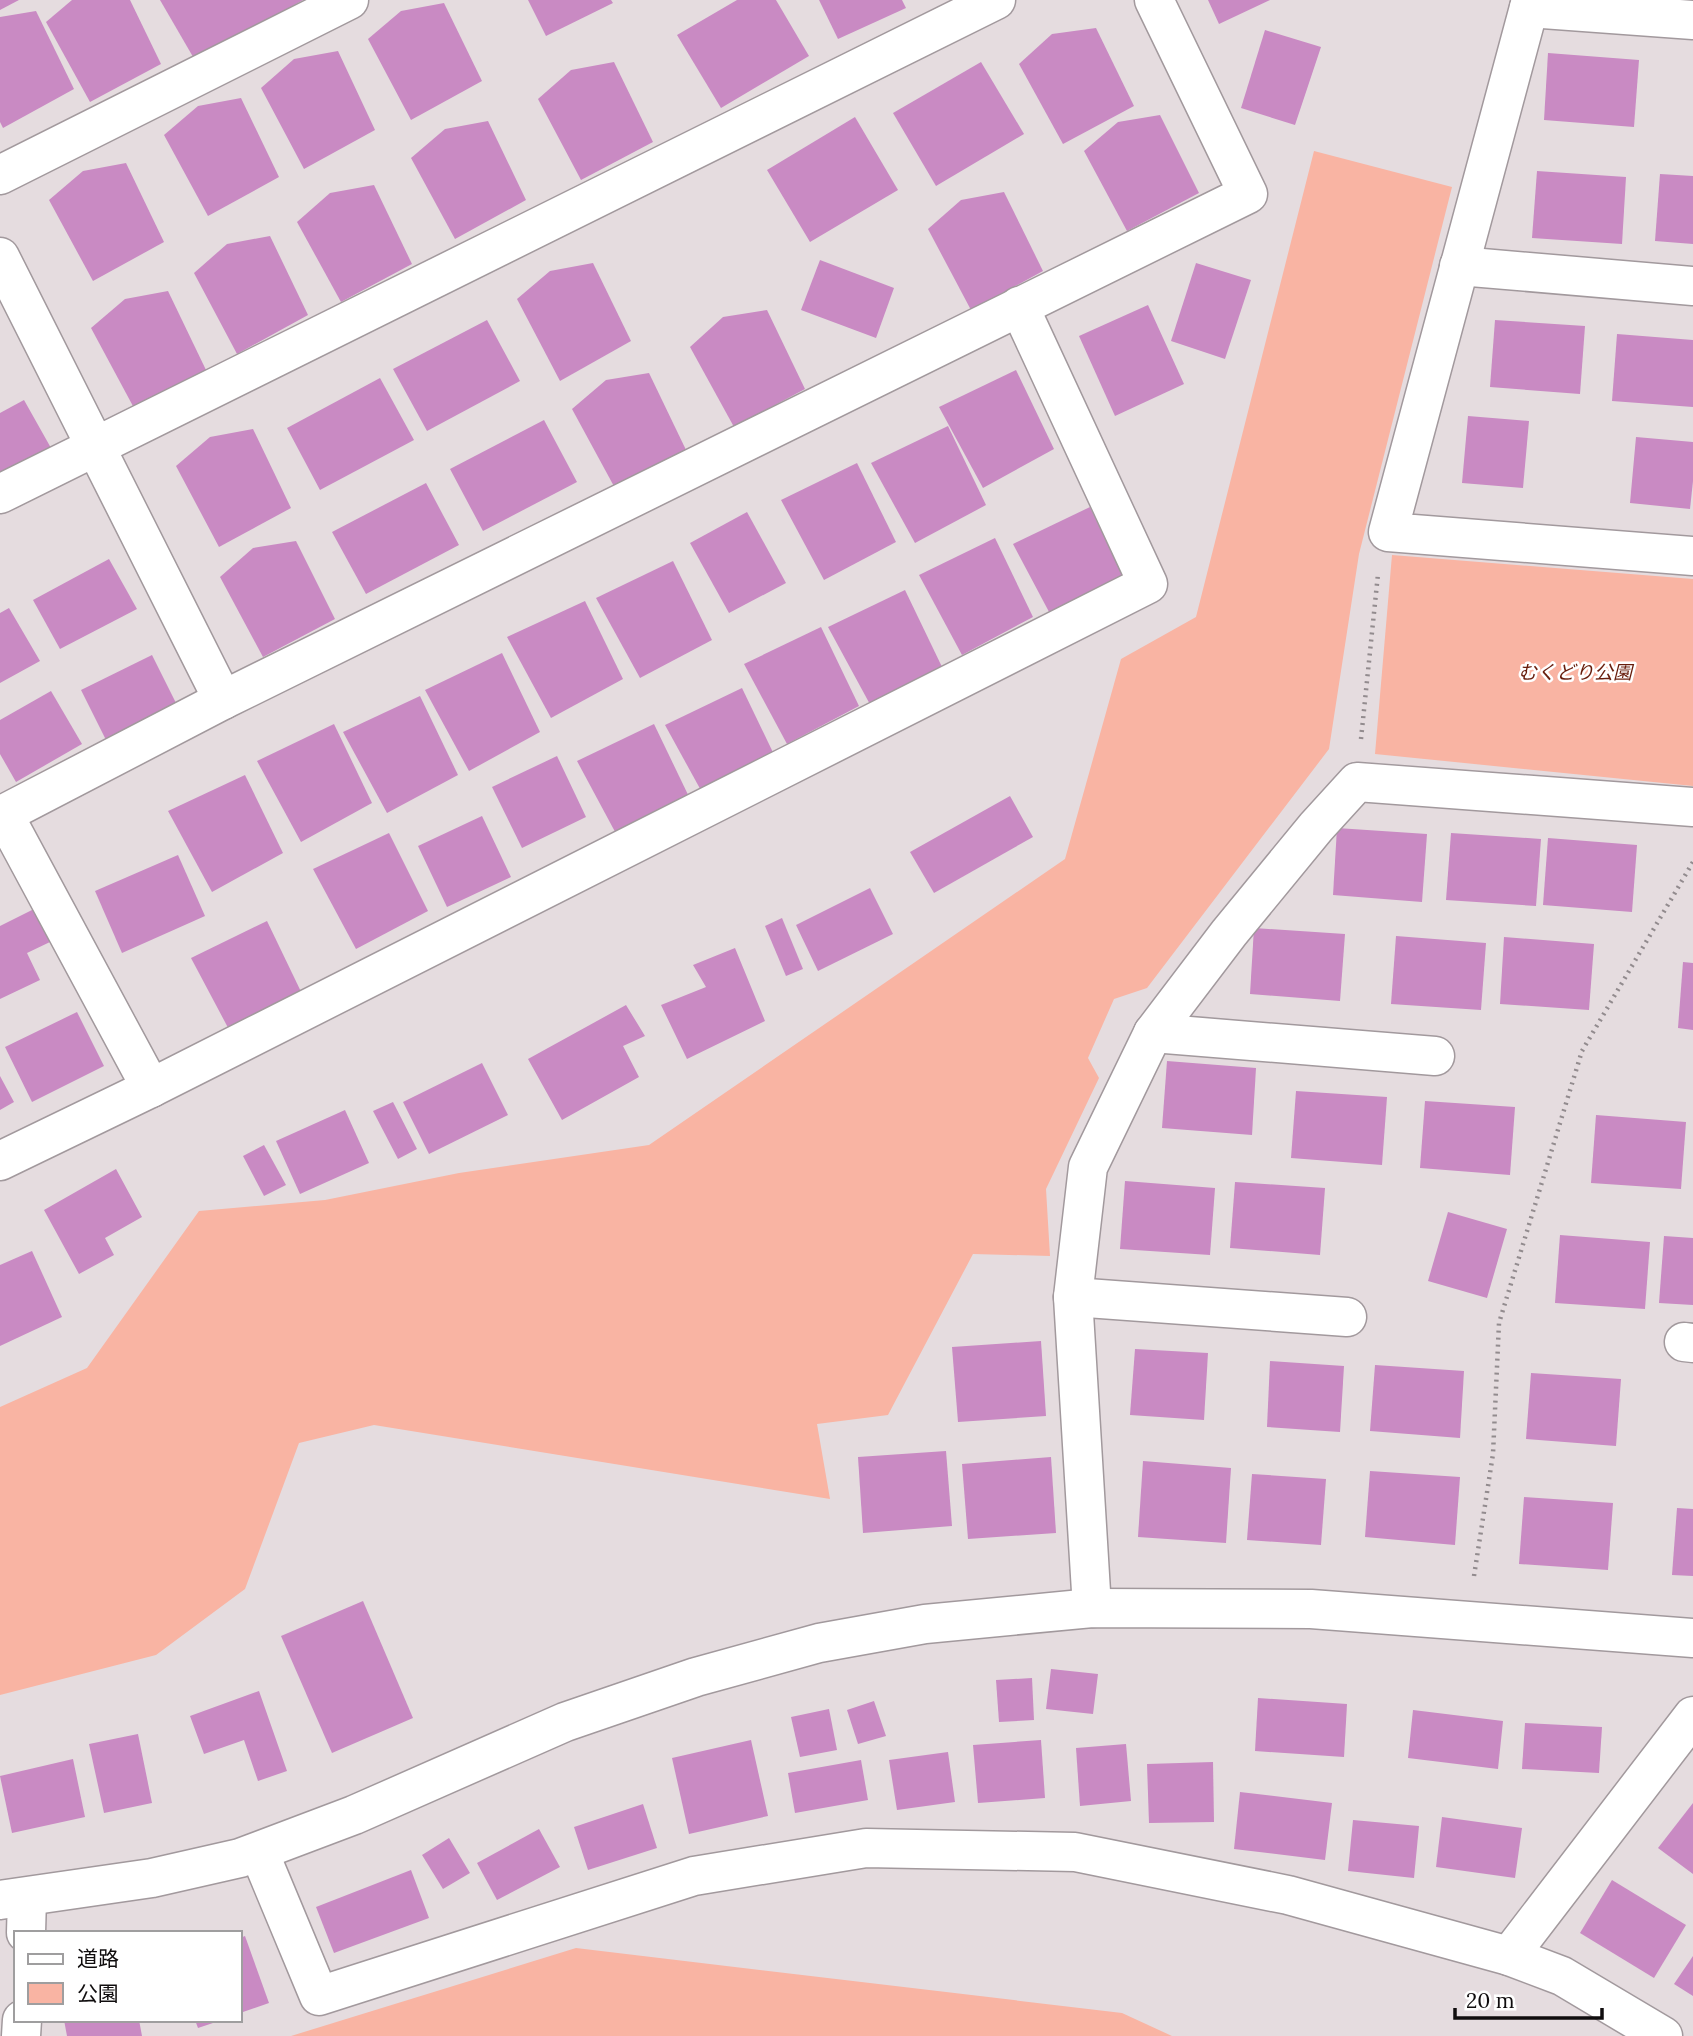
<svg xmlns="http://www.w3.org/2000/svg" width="1693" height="2036" viewBox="0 0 1693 2036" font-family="Lora,'Noto Sans JP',serif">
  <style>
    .green { fill: #f9b4a3 }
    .building { fill: #c98ac3 }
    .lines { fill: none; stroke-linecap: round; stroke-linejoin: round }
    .minor-casing { stroke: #a2999d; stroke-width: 41 }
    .tertiary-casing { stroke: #a2999d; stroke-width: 41 }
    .path { stroke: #928b8e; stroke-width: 4.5; stroke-dasharray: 2 5; stroke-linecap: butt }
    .minor { stroke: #fff; stroke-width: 38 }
    .tertiary { stroke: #fff; stroke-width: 38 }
    .labels { text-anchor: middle; stroke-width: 5; stroke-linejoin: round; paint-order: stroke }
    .park-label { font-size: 19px; font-style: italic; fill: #681d0c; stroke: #fff }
  </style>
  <rect width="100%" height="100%" fill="#e5dcdf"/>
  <g class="green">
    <path d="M1314,151L1452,187L1359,554L1329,749L1147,988L1114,999L1088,1058L1099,1078L1046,1189L1050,1256L973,1254L888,1415L817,1424L830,1499L374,1425L299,1443L245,1589L156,1655L0,1695V1407L87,1368L199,1211L325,1200L459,1173L649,1145L1065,859L1121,659L1196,617Z"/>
    <path d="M1392,555L1693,579V786L1375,754Z"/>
    <path d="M576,1948L1122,2013L1172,2036H291Z"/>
  </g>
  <g class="building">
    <path d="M0,0H19L0,10Z"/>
    <path d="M72,0H130L161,64L90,102L46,22Z"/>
    <path d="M160,0H303L196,62Z"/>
    <path d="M528,0H611L613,3L546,36Z"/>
    <path d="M737,0H776L809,56L721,108L677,35Z"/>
    <path d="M819,0H902L906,8L838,39Z"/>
    <path d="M1208,0H1270L1219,24Z"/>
    <path d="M444,3L482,81L411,120L368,39L401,11Z"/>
    <path d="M36,11L74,89L3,128L0,122V17Z"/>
    <path d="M1096,28L1134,106L1063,144L1019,64L1052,34Z"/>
    <path d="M1265,30L1321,47L1295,125L1241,108Z"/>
    <path d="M338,51L375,130L304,169L261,88L294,59Z"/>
    <path d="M1548,53L1639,60L1634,127L1544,120Z"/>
    <path d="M614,62L653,142L581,180L538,99L571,70Z"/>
    <path d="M981,62L1024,134L936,186L893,113Z"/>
    <path d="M241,98L279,177L208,216L164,135L198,106Z"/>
    <path d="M1160,115L1199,193L1127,231L1084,151L1118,122Z"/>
    <path d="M855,117L898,190L810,242L767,170Z"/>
    <path d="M488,121L526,200L455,239L411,158L445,129Z"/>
    <path d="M126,163L164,242L93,281L49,200L83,171Z"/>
    <path d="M1537,171L1626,177L1622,244L1532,238Z"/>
    <path d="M1660,174L1693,176V244L1655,241Z"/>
    <path d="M374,185L412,264L341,302L297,222L330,193Z"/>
    <path d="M1004,192L1043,271L971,310L928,229L961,200Z"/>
    <path d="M270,236L308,315L237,354L194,273L227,244Z"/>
    <path d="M820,260L894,288L876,338L801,310Z"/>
    <path d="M593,263L631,341L560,381L517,299L550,271Z"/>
    <path d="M1196,263L1251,280L1225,359L1171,341Z"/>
    <path d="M168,291L206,370L134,408L91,328L125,299Z"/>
    <path d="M1148,305L1184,384L1115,416L1079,336Z"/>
    <path d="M767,310L805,389L734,427L690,347L723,317Z"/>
    <path d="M487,320L520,381L427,431L393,369Z"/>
    <path d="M1495,320L1585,326L1580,394L1490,387Z"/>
    <path d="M1617,334L1693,340V407L1612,401Z"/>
    <path d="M1016,370L1054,449L983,488L939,407Z"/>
    <path d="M649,373L687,452L616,490L572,409L606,380Z"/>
    <path d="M380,378L414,440L320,490L287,428Z"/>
    <path d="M24,400L51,448L0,476V413Z"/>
    <path d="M1468,416L1529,421L1523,488L1462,483Z"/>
    <path d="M544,420L577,482L483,531L450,469Z"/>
    <path d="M948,426L986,505L915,543L871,463Z"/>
    <path d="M253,429L291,508L219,547L176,466L210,437Z"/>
    <path d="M1636,437L1693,442V481L1690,509L1630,503Z"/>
    <path d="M857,463L896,542L824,580L781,500Z"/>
    <path d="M426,483L459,545L366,594L332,532Z"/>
    <path d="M1090,507L1128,587L1056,625L1013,544Z"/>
    <path d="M747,512L786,583L729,613L690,543Z"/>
    <path d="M995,538L1033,617L962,655L919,575Z"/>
    <path d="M296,541L335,619L263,657L220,577L253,548Z"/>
    <path d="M109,559L137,609L60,649L33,600Z"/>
    <path d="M673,561L712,640L640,678L596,598Z"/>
    <path d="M905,590L943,669L872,708L828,627Z"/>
    <path d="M585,601L623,679L551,718L507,637Z"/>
    <path d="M9,608L40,661L0,683V613Z"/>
    <path d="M821,627L859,706L787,744L744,664Z"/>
    <path d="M502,653L540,732L469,771L425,690Z"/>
    <path d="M152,655L178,707L107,742L81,690Z"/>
    <path d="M742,688L780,767L709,805L665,725Z"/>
    <path d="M51,691L82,744L16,782L0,754V720Z"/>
    <path d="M420,696L458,775L387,813L343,732Z"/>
    <path d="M334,724L372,803L301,842L257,761Z"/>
    <path d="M654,724L692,803L620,841L577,761Z"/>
    <path d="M557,756L586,817L522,848L492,787Z"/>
    <path d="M245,775L283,853L212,892L168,811Z"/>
    <path d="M1010,796L1033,837L934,893L910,852Z"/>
    <path d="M482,816L511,877L447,907L418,846Z"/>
    <path d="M1337,828L1427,834L1422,902L1333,895Z"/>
    <path d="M389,833L428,911L356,949L313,869Z"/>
    <path d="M1451,833L1541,839L1536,906L1446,900Z"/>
    <path d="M1548,838L1637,845L1632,912L1543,905Z"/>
    <path d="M178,855L205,916L122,953L95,891Z"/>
    <path d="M870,888L893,934L818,971L796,925Z"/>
    <path d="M34,909L50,942L27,953L40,980L0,999V926Z"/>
    <path d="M782,918L803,969L786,976L765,926Z"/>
    <path d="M267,921L305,1000L234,1039L191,958Z"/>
    <path d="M1254,928L1345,934L1340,1001L1250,994Z"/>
    <path d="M1396,936L1486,943L1481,1010L1391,1004Z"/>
    <path d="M1504,937L1594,944L1589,1010L1500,1004Z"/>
    <path d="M735,948L765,1021L687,1059L661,1005L706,987L693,965Z"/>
    <path d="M1683,962L1693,963V1030L1678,1028Z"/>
    <path d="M626,1005L645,1036L623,1046L639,1077L562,1120L528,1059Z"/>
    <path d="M77,1012L104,1066L32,1102L5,1047Z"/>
    <path d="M1167,1061L1256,1068L1252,1135L1162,1128Z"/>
    <path d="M482,1063L508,1115L429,1154L403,1102Z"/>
    <path d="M0,1076L14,1102L0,1110Z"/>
    <path d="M1296,1091L1387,1097L1382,1165L1291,1158Z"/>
    <path d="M1425,1101L1515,1107L1510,1175L1420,1168Z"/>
    <path d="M393,1102L417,1149L398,1159L373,1111Z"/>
    <path d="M345,1110L369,1163L300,1194L276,1141Z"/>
    <path d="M1596,1115L1686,1122L1681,1189L1591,1183Z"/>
    <path d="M264,1145L286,1185L264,1196L243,1156Z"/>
    <path d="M116,1169L142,1217L105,1238L114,1255L79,1274L44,1210Z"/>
    <path d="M1125,1181L1215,1188L1210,1255L1120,1249Z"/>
    <path d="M1235,1182L1325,1188L1320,1255L1230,1248Z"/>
    <path d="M1448,1212L1507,1229L1487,1298L1428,1281Z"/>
    <path d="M1560,1235L1650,1242L1645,1309L1555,1303Z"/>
    <path d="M1664,1236L1693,1238V1305L1659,1303Z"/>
    <path d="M32,1251L62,1317L0,1346V1265Z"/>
    <path d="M1041,1341L1046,1416L958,1422L952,1347Z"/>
    <path d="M1135,1349L1208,1353L1204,1420L1130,1415Z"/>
    <path d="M1270,1361L1344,1366L1340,1432L1267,1427Z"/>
    <path d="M1375,1365L1464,1371L1460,1438L1370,1431Z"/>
    <path d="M1531,1373L1621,1379L1616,1446L1526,1439Z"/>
    <path d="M946,1451L952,1526L863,1533L858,1457Z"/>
    <path d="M1051,1457L1056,1533L968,1539L962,1464Z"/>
    <path d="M1143,1461L1231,1468L1226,1543L1138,1537Z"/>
    <path d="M1370,1471L1460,1477L1455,1545L1365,1537Z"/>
    <path d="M1252,1474L1326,1479L1321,1545L1247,1540Z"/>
    <path d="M1524,1497L1613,1503L1608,1570L1519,1564Z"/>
    <path d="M1677,1508L1693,1509V1576L1672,1575Z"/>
    <path d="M363,1601L413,1718L332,1753L281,1636Z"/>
    <path d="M1051,1669L1098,1674L1093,1714L1046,1709Z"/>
    <path d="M1032,1678L1034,1720L999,1722L996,1680Z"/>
    <path d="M259,1691L287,1771L258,1781L244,1740L204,1754L190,1716Z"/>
    <path d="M1258,1698L1347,1704L1344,1757L1255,1751Z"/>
    <path d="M874,1701L886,1736L858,1744L847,1710Z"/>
    <path d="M829,1709L837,1750L800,1757L791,1717Z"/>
    <path d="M1413,1710L1503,1721L1498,1769L1408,1758Z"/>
    <path d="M1525,1723L1602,1727L1599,1773L1522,1769Z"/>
    <path d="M138,1734L152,1803L104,1813L89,1744Z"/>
    <path d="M751,1740L768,1816L689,1834L672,1758Z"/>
    <path d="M1041,1740L1045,1798L978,1803L973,1745Z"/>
    <path d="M1126,1744L1131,1801L1080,1806L1076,1748Z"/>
    <path d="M948,1752L955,1802L897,1810L889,1760Z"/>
    <path d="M73,1759L85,1817L12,1833L0,1776Z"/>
    <path d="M861,1760L868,1800L795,1813L788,1773Z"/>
    <path d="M1213,1762L1214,1822L1149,1823L1147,1764Z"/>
    <path d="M1240,1792L1332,1803L1325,1860L1234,1849Z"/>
    <path d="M1693,1803V1874L1658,1848Z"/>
    <path d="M643,1804L657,1848L588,1870L574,1827Z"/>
    <path d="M1442,1817L1522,1828L1515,1878L1436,1867Z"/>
    <path d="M1353,1820L1419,1826L1414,1878L1348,1871Z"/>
    <path d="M539,1829L560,1867L497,1900L477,1863Z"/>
    <path d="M449,1838L470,1873L443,1889L422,1855Z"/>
    <path d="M411,1870L429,1918L334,1953L316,1907Z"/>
    <path d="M1612,1880L1686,1925L1654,1978L1580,1933Z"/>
    <path d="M245,1936L269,2003L240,2013V1938Z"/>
    <path d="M1693,1956V1996L1674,1984Z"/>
    <path d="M64,2020H139L142,2036H67Z"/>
    <path d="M195,2020H219V2021L198,2028Z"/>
  </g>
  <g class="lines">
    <g class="minor-casing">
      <g id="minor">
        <path d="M1531,0L1388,532L1693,556"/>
        <path d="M1529,8L1693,20"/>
        <path d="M0,175L349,0"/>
        <path d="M1459,266L1693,286"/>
        <path d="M0,494L996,0"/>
        <path d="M4,815L151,1088"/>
        <path d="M0,816L223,700L1248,194L1154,0"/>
        <path d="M1153,1033L1435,1056"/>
        <path d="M0,1161L151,1088L1148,584L1019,306"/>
        <path d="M1073,1297L1347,1317"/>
        <path d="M1684,1342L1693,1343"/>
        <path d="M1092,1608L1073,1297L1088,1167L1153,1033L1229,933L1316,827L1357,782L1693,807"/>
        <path d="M259,1852L319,1996L694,1876L866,1848L1075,1852L1288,1895L1509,1956"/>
        <path d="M26,1933L27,1897"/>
        <path d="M21,2036L22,2020"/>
        <path d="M1663,2036L1562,1976L1509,1956L1693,1716"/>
      </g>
    </g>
    <g class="tertiary-casing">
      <g id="tertiary">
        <path d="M0,257L223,700"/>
        <path d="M0,1900L152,1878L240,1858L354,1815L565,1722L696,1677L819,1643L925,1624L1092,1608L1311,1609L1693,1638"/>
      </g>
    </g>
    <g class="path">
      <path d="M1361,739L1378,574"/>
      <path d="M1474,1576L1493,1454L1499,1323L1582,1051L1693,862"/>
    </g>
    <use href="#minor" class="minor"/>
    <use href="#tertiary" class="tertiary"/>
  </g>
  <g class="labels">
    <g class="park-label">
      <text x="1575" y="679">むくどり公園</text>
    </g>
  </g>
  <rect x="14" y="1931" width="228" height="91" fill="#ffffff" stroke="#9f9e9f" stroke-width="2"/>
  <rect x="28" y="1954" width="35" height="10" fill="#ffffff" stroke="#9f9e9f" stroke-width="2"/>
  <text x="77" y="1966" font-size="21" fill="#100d0e">道路</text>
  <rect x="28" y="1983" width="35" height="21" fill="#f9b4a3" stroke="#9f9e9f" stroke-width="2"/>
  <text x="77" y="2001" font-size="21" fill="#100d0e">公園</text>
  <path d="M1455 2008v10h147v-10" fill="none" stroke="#100d0e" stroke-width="3.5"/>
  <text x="1466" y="2008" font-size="21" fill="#100d0e" stroke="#ffffff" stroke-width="5" paint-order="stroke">20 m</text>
</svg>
